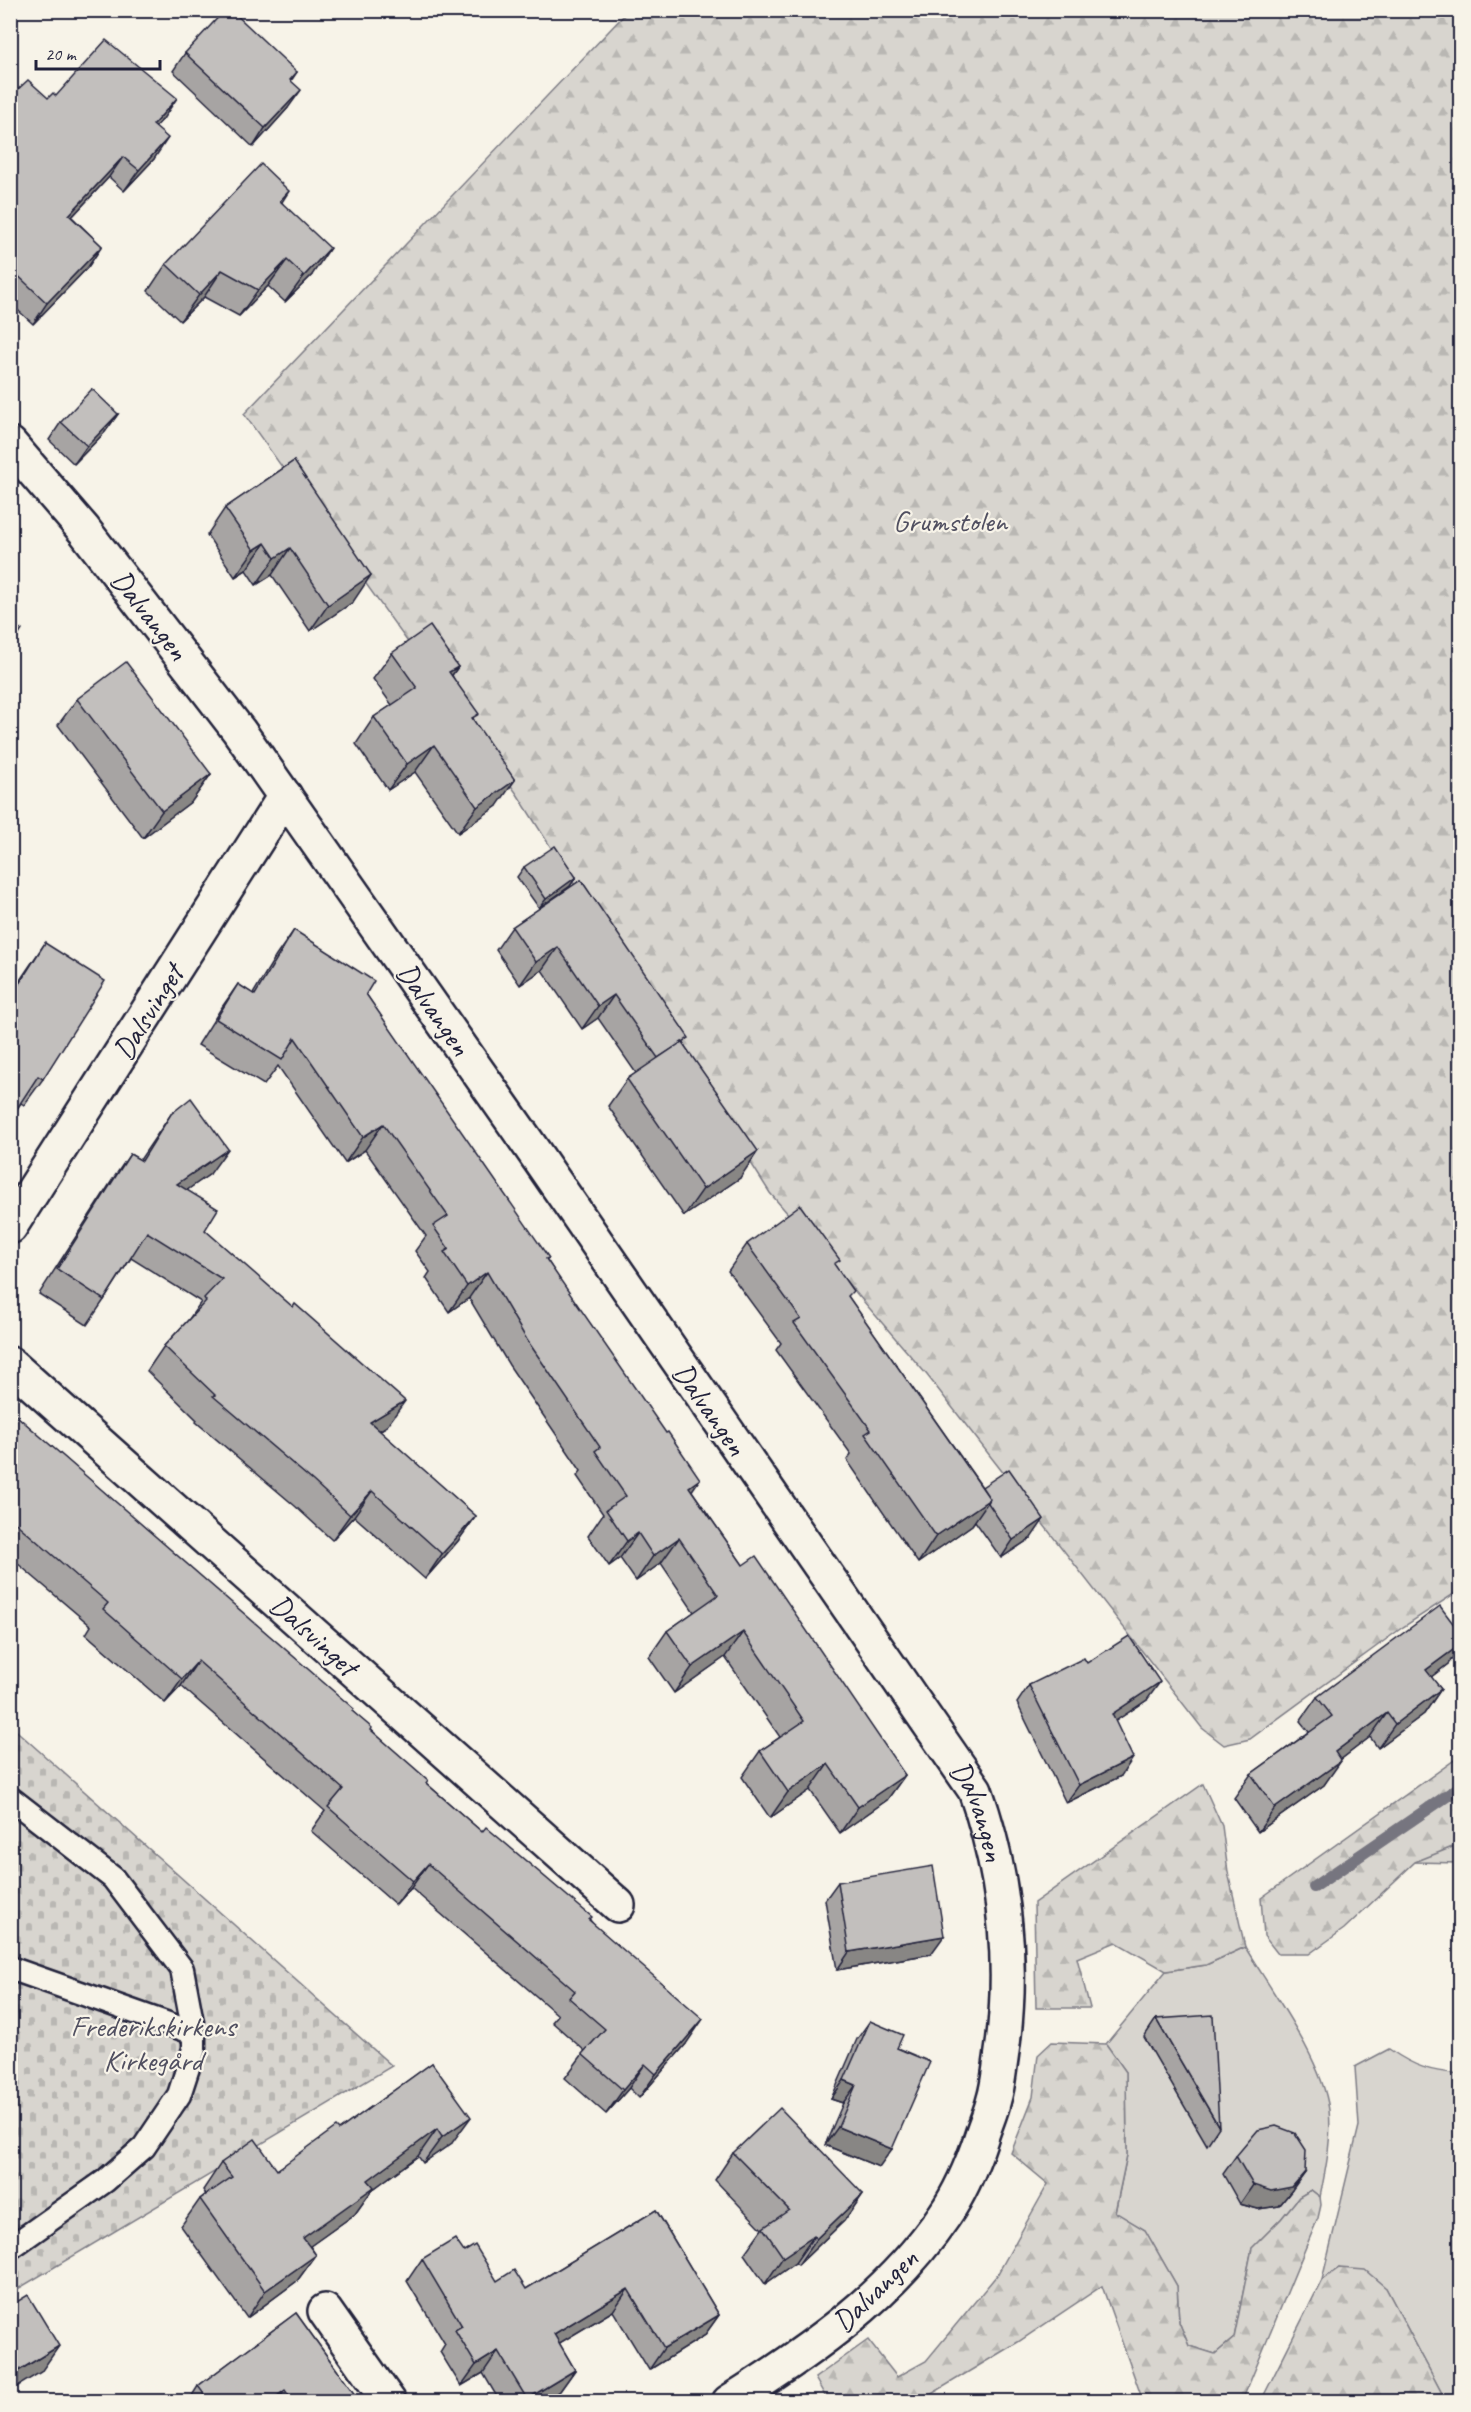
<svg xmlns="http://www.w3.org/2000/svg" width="1471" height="2412" viewBox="0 0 1471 2412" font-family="Caveat,sans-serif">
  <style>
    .grass { fill: #d8d5cf; stroke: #7d7c85; stroke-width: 1.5 }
    .forest { fill: url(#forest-firs); stroke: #7d7c85; stroke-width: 1.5 }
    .cemetery { fill: url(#cemetery-stones); stroke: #7d7c85; stroke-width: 1.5 }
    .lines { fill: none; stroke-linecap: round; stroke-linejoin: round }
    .stream { stroke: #76747f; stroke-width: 12 }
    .service-casing { stroke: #22223b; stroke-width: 27 }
    .minor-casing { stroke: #22223b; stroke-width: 38 }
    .service { stroke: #f7f3e8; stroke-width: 22 }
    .minor { stroke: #f7f3e8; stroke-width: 33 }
    .wall { fill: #a7a4a3; stroke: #22223b; stroke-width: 1.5 }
    .shaded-wall { fill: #888684; stroke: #22223b; stroke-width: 1.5 }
    .building { fill: #c2bfbd; stroke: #22223b; stroke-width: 1.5 }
    .labels { text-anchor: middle; stroke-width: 4.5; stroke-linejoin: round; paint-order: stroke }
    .park-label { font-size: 30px; fill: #504f60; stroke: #f7f3e8 }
    .street-label { font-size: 30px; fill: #22223b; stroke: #f7f3e8 }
  </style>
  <defs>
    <pattern id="forest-firs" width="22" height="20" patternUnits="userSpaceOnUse" patternTransform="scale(1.5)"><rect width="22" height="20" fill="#d8d5cf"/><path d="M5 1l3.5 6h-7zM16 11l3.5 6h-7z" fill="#b9b7b3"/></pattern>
    <pattern id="cemetery-stones" width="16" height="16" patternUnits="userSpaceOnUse" patternTransform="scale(1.5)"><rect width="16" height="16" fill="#d8d5cf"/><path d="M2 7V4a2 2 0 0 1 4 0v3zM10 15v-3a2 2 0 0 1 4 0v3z" fill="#b9b7b3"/></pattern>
  </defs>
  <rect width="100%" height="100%" fill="#f7f3e8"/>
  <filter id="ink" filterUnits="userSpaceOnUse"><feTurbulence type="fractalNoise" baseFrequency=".0167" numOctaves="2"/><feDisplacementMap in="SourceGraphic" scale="12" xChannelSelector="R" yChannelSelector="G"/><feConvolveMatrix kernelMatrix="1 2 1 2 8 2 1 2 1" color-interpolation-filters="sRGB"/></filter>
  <g filter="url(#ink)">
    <g class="grass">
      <path d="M1460,1832V1863L1415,1862Z"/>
      <path d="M1245,1947C1271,1990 1323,2061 1329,2110C1332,2139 1326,2168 1320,2197L1311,2190L1299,2197L1281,2219L1252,2248L1234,2338L1215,2354L1189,2346L1179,2322L1177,2286L1145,2230L1115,2213L1127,2155L1126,2072L1106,2044L1166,1971L1206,1965Z"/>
      <path d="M1389,2049C1415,2067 1429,2071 1460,2074V2401H1446L1386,2288L1339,2268L1322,2280L1359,2126L1355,2067Z"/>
    </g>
    <g class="forest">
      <path d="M628,11H1460V1590L1403,1627L1250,1739L1224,1745L1202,1728L927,1375L770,1193L517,794L244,414Z"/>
      <path d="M1460,1756V1841L1455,1846L1415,1862L1344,1929L1309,1954H1278L1264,1936L1261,1898Z"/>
      <path d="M1203,1784L1222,1826L1228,1872L1245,1947L1206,1965L1166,1971L1116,1942L1077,1958L1090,2008H1036L1034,1903Z"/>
      <path d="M1052,2042L1106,2044L1126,2072L1127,2155L1115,2212L1145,2230L1177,2286L1179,2322L1189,2346L1215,2354L1234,2338L1252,2248L1281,2219L1299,2197L1311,2190L1320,2197L1321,2205L1318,2218L1242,2401H1143L1102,2286L1018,2342L920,2401H828L815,2378L868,2340L897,2377L926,2361L997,2275L1048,2184L1011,2153L1033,2097L1038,2055Z"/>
      <path d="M1339,2268L1365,2270L1386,2288L1446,2401H1261L1322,2280Z"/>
    </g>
    <path class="cemetery" d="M10,1725L392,2066L11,2293H10Z"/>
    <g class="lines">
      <path class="stream" d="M1314,1887L1460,1787"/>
      <g class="service-casing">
        <g id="service">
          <path d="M10,1798L113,1878L182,1969L194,2033V2049L179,2095L144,2147L105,2181L10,2248"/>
          <path d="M10,1968L194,2033"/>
        </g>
      </g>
      <g class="minor-casing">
        <g id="minor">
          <path id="s1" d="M10,444L84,530L239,731L523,1136L975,1790C1006,1878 1015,1966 1001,2059C999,2072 998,2086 994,2099C991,2112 985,2125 981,2138C972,2165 960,2193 944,2216C889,2297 810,2351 729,2402"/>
          <path d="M10,1227L285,796"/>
          <path d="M10,1364L618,1905"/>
          <path d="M325,2311L389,2402"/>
        </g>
      </g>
      <use href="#service" class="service"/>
      <use href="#minor" class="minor"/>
    </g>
    <g class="wall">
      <path d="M185,53L297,72L291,81L288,108L253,147L173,71Z"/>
      <path d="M10,87L15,92L48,98L56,96L163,119L155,127L154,159L124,191L109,177L72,217L102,246L88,267L33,324L10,303Z"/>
      <path d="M289,191L282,202L312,275L285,302L268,286L239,316L204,297L180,321L148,291L166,264Z"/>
      <path d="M118,414L105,432L74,464L49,440L61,422Z"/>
      <path d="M294,461L353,602L310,631L272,575L256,585L246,570L235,577L207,535L225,508Z"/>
      <path d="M392,653L458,667L452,675L474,720L497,806L458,833L415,772L388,790L356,744L374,717L392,705L373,679Z"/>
      <path d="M77,699L211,774L192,801L143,838L58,725Z"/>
      <path d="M524,867L576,877L570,886L539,908L517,877Z"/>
      <path d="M581,880L684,1044L740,1178L684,1216L608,1106L627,1079L636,1073L598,1018L582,1029L542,970L520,985L496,950L512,927Z"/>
      <path d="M294,930L366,994L547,1260L692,1491L743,1565L905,1775L887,1800L840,1833L810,1790L770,1818L742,1777L760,1751L780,1737L725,1657L674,1693L649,1657L667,1631L694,1612L661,1563L636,1581L620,1558L609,1566L588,1536L603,1514L577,1476L581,1471L509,1365L469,1298L449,1312L426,1278L430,1272L415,1251L426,1236L365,1150L345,1163L278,1066L264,1085L198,1045L220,1010L238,984L253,994L276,956Z"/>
      <path d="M45,943L43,1079L24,1105L21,1103L10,1119V995Z"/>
      <path d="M171,1114L210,1174L187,1190L205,1230L387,1426L379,1431L476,1516L458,1541L425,1579L354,1516L332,1540L295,1506L196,1422L197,1420L147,1371L164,1346L189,1319L201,1302L131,1258L104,1300L87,1325L39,1294L113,1179L130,1154L140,1160Z"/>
      <path d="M747,1244L836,1267L849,1298L982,1487L1031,1538L1001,1558L975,1521L972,1525L918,1563L847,1460L851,1454L776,1350L781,1343L728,1271Z"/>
      <path d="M10,1410L352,1711L426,1783L482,1832L590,1920L686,2044L639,2098L629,2088L606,2114L565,2078L585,2051L552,2022L558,2015L411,1888L396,1905L311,1831L325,1811L181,1686L165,1703L86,1634L91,1626L10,1557Z"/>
      <path d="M1461,1634V1647L1448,1664L1431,1677L1441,1689L1424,1714L1378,1748L1370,1737L1340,1760L1324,1785L1258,1832L1234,1798L1251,1774L1309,1732L1300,1721L1317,1697Z"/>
      <path d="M1087,1663L1147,1700L1115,1721L1121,1776L1066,1803L1017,1703L1029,1685Z"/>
      <path d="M838,1882L931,1954L837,1970L825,1900Z"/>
      <path d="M1156,2019L1219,2127L1207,2145L1144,2037Z"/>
      <path d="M870,2021L897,2048L879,2167L825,2145L843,2103L831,2099L857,2039Z"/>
      <path d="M432,2063L452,2143L423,2163L418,2156L372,2190L355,2214L310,2246L316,2255L297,2281L247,2318L181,2226L200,2199L206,2194L203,2190L221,2163L277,2170L339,2130Z"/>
      <path d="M733,2153L863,2194L844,2221L798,2265L795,2263L765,2284L744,2254L762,2229L715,2180Z"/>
      <path d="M1236,2156L1292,2190L1279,2206L1258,2209L1240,2204L1223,2174Z"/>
      <path d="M656,2210L719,2315L704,2336L649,2370L613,2311L559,2343L575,2370L560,2391L544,2402H500L483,2373L461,2386L440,2352L445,2344L407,2281L422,2259L464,2252L497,2281L526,2289Z"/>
      <path d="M296,2313L360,2402H188L198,2386Z"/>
    </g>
    <g class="shaded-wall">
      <path d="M301,90L288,108L253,147L265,128Z"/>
      <path d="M177,98L163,119L138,146L153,125Z"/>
      <path d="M168,138L154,159L124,191L139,170Z"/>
      <path d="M123,157L109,177L55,235L69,215Z"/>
      <path d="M102,246L88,267L33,324L47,303Z"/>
      <path d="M330,248L312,275L285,302L304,276Z"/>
      <path d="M287,260L268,286L239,316L258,290Z"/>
      <path d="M222,270L204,297L180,321L199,295Z"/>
      <path d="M118,414L105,432L74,464L87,446Z"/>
      <path d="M265,543L246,570L235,577L254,550Z"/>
      <path d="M290,548L272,575L256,585L275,558Z"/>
      <path d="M371,575L353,602L310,631L328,605Z"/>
      <path d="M458,667L439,693L449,672Z"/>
      <path d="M434,745L415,772L388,790L407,764Z"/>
      <path d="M211,774L192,801L143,838L162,811Z"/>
      <path d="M515,780L497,806L458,833L477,807Z"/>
      <path d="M576,877L570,886L539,908L546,899Z"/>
      <path d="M558,947L542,970L520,985L536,962Z"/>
      <path d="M614,995L598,1018L582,1029L598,1006Z"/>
      <path d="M383,1124L365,1150L345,1163L363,1137Z"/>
      <path d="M228,1149L210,1174L160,1209L177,1184Z"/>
      <path d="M758,1151L740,1178L684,1216L703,1189Z"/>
      <path d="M487,1272L469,1298L449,1312L467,1286Z"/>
      <path d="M405,1401L387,1426L352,1447L370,1422Z"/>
      <path d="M700,1479L682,1505L689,1487Z"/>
      <path d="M372,1491L354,1516L332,1540L350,1515Z"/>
      <path d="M990,1499L972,1525L918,1563L936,1536Z"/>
      <path d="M476,1516L458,1541L425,1579L442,1554Z"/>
      <path d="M1044,1519L1031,1538L1001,1558L1013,1540Z"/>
      <path d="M638,1533L620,1558L609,1566L627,1541Z"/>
      <path d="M679,1538L661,1563L636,1581L653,1556Z"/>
      <path d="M743,1632L725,1657L674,1693L692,1667Z"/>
      <path d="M1461,1644V1647L1448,1664L1409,1694L1426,1670Z"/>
      <path d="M198,1661L181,1686L165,1703L182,1679Z"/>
      <path d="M1160,1682L1147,1700L1099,1732L1112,1714Z"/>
      <path d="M1441,1689L1424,1714L1378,1748L1395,1724Z"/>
      <path d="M1387,1713L1370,1737L1318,1777L1335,1752Z"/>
      <path d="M1133,1758L1121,1776L1066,1803L1079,1785Z"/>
      <path d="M1341,1761L1324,1785L1258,1832L1275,1808Z"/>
      <path d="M828,1764L810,1790L770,1818L788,1792Z"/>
      <path d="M905,1775L887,1800L840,1833L858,1807Z"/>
      <path d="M428,1864L411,1888L396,1905L413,1881Z"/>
      <path d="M944,1936L931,1954L837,1970L849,1952Z"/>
      <path d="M703,2019L686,2044L639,2098L656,2074Z"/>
      <path d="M645,2064L629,2088L606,2114L623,2090Z"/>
      <path d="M844,2080L856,2085L843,2103L831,2099Z"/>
      <path d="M471,2117L452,2143L423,2163L442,2137Z"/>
      <path d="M838,2127L892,2149L879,2167L825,2145Z"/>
      <path d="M437,2129L418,2156L372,2190L355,2214L285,2264L303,2238L368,2180Z"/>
      <path d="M1305,2172L1292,2190L1279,2206L1258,2209L1240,2204L1253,2185Z"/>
      <path d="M863,2194L844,2221L798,2265L816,2239Z"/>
      <path d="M814,2236L795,2263L765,2284L783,2257Z"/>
      <path d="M316,2255L297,2281L247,2318L265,2291Z"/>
      <path d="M628,2289L613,2311L538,2356L554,2334Z"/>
      <path d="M719,2315L704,2336L649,2370L664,2348Z"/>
      <path d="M59,2346L41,2372L10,2391V2376Z"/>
      <path d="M498,2351L483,2373L461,2386L476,2365Z"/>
      <path d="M575,2370L560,2391L544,2402H525L527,2399Z"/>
      <path d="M285,2390L277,2402H269Z"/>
    </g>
    <g class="building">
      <path d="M225,10H231L297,72L290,80L301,90L265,128L185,53Z"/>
      <path d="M106,40L177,98L153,125L168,138L139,170L123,157L69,215L102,246L47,303L10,268V87L15,92L28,80L48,98L53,93L56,96Z"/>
      <path d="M261,164L289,191L280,201L330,248L304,276L287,260L258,290L222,270L199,295L166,264Z"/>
      <path d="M92,389L118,414L87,446L61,422Z"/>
      <path d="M294,461L371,575L328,605L290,548L275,558L265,543L254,550L225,508Z"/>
      <path d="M10,623L22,630L10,649Z"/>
      <path d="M430,626L458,667L449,672L479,714L472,718L515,780L477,807L434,745L407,764L374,717L417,688L392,653Z"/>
      <path d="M126,662L211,774L162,811L77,699Z"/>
      <path d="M555,846L576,877L546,899L524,867Z"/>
      <path d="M581,880L689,1038L658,1058L614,995L598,1006L558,947L536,962L512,927Z"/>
      <path d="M294,930L374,981L366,994L549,1258L546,1259L666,1433L668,1432L700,1479L689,1487L743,1565L756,1556L905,1775L858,1807L828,1764L788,1792L760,1751L804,1721L743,1632L692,1667L667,1631L718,1595L679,1538L653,1556L638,1533L627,1541L606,1510L626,1496L595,1451L600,1447L527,1340L487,1272L467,1286L444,1252L449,1249L433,1226L448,1216L383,1124L363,1137L295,1038L282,1060L216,1019L238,984L255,995Z"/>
      <path d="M45,943L105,981L43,1079L38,1076L10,1119V998Z"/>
      <path d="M682,1042L758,1151L703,1189L627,1079Z"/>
      <path d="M191,1098L228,1149L177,1184L218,1209L205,1230L293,1307L295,1304L405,1401L370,1422L476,1516L442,1554L372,1491L350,1515L313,1481L213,1396L215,1395L164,1346L206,1301L204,1298L222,1279L147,1232L104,1300L57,1269L130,1154L142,1161L171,1114Z"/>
      <path d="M800,1205L840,1260L834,1264L853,1291L848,1296L990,1499L936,1536L865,1434L871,1430L794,1323L801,1319L747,1244Z"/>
      <path d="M10,1410L354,1709L352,1711L372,1728L371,1730L428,1780L426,1783L482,1832L486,1827L592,1917L589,1920L703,2019L656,2074L645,2064L623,2090L582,2054L605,2029L569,1998L575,1991L428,1864L413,1881L328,1807L343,1789L198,1661L182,1679L103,1609L108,1603L10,1518Z"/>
      <path d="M1009,1469L1044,1519L1013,1540L988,1503L990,1499L982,1487Z"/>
      <path d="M1440,1606L1461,1634V1644L1426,1670L1441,1689L1395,1724L1387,1713L1335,1752L1341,1761L1275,1808L1251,1774L1332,1716L1317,1697Z"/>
      <path d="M1129,1636L1160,1682L1112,1714L1133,1758L1079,1785L1029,1685L1084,1658L1087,1663Z"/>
      <path d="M933,1866L944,1936L849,1952L838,1882Z"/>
      <path d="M1213,2015L1219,2127L1156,2019Z"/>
      <path d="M870,2021L903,2035L897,2048L930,2062L892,2149L838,2127L856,2085L844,2080Z"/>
      <path d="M432,2063L471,2117L442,2137L437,2129L368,2180L374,2187L303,2238L316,2255L265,2291L200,2199L232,2177L221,2163L255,2139L277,2170L336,2127L339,2130Z"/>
      <path d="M780,2108L863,2194L816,2239L814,2236L783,2257L763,2228L789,2210L733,2153Z"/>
      <path d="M1276,2126L1295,2133L1306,2150L1305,2172L1292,2187L1271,2191L1253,2185L1236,2156L1258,2130Z"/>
      <path d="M656,2210L719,2315L664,2348L628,2289L554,2334L575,2370L527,2399L498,2351L476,2365L455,2330L462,2326L422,2259L455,2239L464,2252L475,2245L497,2281L514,2270L526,2289Z"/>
      <path d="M28,2295L59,2346L10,2376V2306Z"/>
      <path d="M296,2313L360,2402H293L285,2390L269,2402H210L198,2386Z"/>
    </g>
  </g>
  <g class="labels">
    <g class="park-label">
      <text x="950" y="531">Grumstolen</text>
      <text x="153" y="2036">Frederikskirkens<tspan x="153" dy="34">Kirkegård</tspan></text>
    </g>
    <g class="street-label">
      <text transform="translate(150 615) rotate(52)" y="10">Dalvangen</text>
      <text transform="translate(434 1009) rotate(55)" y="10">Dalvangen</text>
      <text transform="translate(148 1012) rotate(-58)" y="10">Dalsvinget</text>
      <text transform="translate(710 1409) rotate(55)" y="10">Dalvangen</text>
      <text transform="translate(314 1635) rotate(42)" y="10">Dalsvinget</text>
      <text dy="10" stroke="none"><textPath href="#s1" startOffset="1678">Dalvangen</textPath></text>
      <text transform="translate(875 2290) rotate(-44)" y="10">Dalvangen</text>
    </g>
  </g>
  <rect width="1471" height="2412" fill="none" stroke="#f7f3e8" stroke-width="36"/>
  <rect x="18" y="18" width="1435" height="2376" fill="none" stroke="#22223b" stroke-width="2" filter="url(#ink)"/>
  <path d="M36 60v9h124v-9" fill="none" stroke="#22223b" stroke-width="3"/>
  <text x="45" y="60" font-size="18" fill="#22223b" stroke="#f7f3e8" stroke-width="4.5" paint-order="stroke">20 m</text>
</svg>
